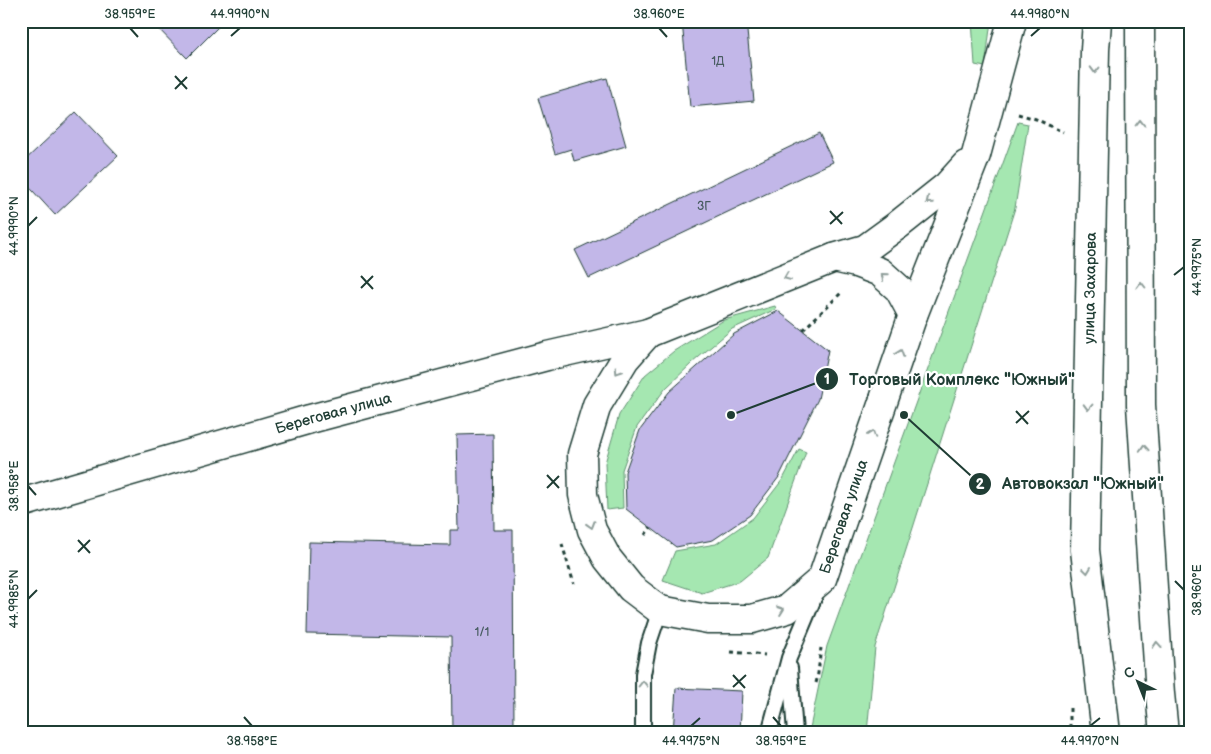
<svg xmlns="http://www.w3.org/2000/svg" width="1211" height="754" viewBox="0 0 1211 754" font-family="'Balsamiq Sans',sans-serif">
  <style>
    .green { fill: #a5e7b1; stroke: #629272 }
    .building { fill: #c2b7e8; stroke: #1f3d34 }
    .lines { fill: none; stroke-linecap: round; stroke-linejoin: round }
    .service-casing { stroke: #1f3d34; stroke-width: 18 }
    .minor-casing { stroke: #1f3d34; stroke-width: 31 }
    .primary-casing { stroke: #1f3d34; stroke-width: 31 }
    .path { stroke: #1f3d34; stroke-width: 3; stroke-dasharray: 4 4; stroke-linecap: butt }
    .service { stroke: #fff; stroke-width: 14 }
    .minor { stroke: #fff; stroke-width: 28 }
    .primary { stroke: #fff; stroke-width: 28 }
    .oneway { stroke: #8f9e9a }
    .ticks { fill: none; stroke: #1f3d34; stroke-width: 2 }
    .labels { text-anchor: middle; stroke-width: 4.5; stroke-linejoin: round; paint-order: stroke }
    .number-label { font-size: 12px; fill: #485c61 }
    .street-label { font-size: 15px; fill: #1f3d34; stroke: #fff }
    .leader { fill: none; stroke: #1f3d34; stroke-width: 2 }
    .callout-dot { fill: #1f3d34; stroke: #fff; stroke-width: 2 }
    .mark-label { font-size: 15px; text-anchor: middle; font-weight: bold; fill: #fff }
    .callout-label { font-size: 16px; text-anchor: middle; font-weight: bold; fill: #1f3d34; stroke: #fff; stroke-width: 4.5; stroke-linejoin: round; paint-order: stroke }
    .neatline { fill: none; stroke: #1f3d34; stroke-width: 2 }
    .ticks-label { font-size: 12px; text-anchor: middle; fill: #1f3d34 }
  </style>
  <rect width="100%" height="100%" fill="#fff"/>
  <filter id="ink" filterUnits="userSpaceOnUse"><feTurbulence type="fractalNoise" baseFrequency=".02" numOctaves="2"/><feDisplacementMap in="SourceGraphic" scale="10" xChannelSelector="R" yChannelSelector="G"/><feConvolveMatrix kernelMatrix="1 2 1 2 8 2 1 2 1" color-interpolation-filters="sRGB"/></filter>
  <g filter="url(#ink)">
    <g class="green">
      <path d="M972,21H991L985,67L975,65Z"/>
      <path d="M1018,122L1028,124L1015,208L875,647L867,733H809L827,646Z"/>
      <path d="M775,306L776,309L732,329L692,363L665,389L637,427L622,470L623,508L607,510L605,463L619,415L645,375L674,351L724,320Z"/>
      <path d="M799,449L806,452L768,558L740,581L702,593L663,580L675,551L716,544L753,518L783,479Z"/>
    </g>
    <g class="building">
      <path d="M151,21H224L187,58Z"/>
      <path d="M682,21H746L754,101L690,107Z"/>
      <path d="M607,78L626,146L574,161L571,149L555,154L538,98Z"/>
      <path d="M76,112L118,156L55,215L21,178V164Z"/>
      <path d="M819,133L833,162L589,278L575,250Z"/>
      <path d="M778,311L828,350L818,399L779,477L750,515L713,540L676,547L626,509L625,472L640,430L669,392L734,334Z"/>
      <path d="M493,434L494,530H513L514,733H452L451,637L307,634L309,542L450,545V530H459L457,435Z"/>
      <path d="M676,688L742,691L740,733H673Z"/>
    </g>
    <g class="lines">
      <g class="service-casing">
        <g id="service">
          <path d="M790,668L795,733"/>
          <path d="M643,733V674L649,643L660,610"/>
          <path d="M769,733L789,658L817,591"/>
        </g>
      </g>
      <g class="minor-casing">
        <g id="minor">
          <path d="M834,258L856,263L880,272L899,289L913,315"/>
          <path id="s1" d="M648,333L625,359L597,405L582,454L583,495L592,530L607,558L631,588L660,610L708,619H752L787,609L822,579L913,315L976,155L1012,21"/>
          <path id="s2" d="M21,503L310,419L547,356L648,333L834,258L865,249L898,225L947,186L966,165"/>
        </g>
      </g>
      <g class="primary-casing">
        <g id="primary">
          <path d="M1097,21L1095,50L1085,550L1106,733"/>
          <path d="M1140,21L1141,405L1160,694L1164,733"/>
        </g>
      </g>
      <g class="path">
        <path d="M1018,114L1036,119L1063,132"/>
        <path d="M803,330L842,292"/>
        <path d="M645,535L651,527"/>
        <path d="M562,544L574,584"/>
        <path d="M731,652L765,655"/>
        <path d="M816,683C819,672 819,660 821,648"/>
        <path d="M1070,708V733"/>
      </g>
      <use href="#service" class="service"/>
      <use href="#minor" class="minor"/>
      <use href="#primary" class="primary"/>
    </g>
    <defs><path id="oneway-chevron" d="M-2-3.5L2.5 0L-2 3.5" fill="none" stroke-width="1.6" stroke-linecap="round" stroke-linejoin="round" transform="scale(1.25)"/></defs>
    <g class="oneway">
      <use href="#oneway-chevron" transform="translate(1095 70) rotate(91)"/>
      <use href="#oneway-chevron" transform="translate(1140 123) rotate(-90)"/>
      <use href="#oneway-chevron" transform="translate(929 201) rotate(141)"/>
      <use href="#oneway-chevron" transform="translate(884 276) rotate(-140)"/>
      <use href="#oneway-chevron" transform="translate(787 277) rotate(158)"/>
      <use href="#oneway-chevron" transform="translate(1141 285) rotate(-90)"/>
      <use href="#oneway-chevron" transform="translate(900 353) rotate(-71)"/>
      <use href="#oneway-chevron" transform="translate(618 371) rotate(122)"/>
      <use href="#oneway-chevron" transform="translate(1088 407) rotate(91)"/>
      <use href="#oneway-chevron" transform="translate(872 434) rotate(-71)"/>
      <use href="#oneway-chevron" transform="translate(1144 448) rotate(-94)"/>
      <use href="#oneway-chevron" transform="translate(591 525) rotate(73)"/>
      <use href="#oneway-chevron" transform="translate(1087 570) rotate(83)"/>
      <use href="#oneway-chevron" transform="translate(781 610) rotate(-20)"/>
      <use href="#oneway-chevron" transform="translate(1157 645) rotate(-94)"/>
      <use href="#oneway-chevron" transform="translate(643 684) rotate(-90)"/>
    </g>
  </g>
  <path class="ticks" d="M130,28L138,37M659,28L667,37M231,36L240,28M1031,36L1040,28M175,76L187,89M175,89L187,77M830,211L842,224M830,224L843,212M28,226L37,217M1174,275L1184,267M361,276L373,289M361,288L373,276M1016,411L1028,424M1016,423L1029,411M547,475L559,488M28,486L36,495M547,488L559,476M78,540L90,553M78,552L90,540M1175,581L1184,590M28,599L37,590M733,675L745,688M733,687L746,675M244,717L252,726M773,717L781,726M691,726L700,718M1090,726L1100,718"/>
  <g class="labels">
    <g class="number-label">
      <text x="718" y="65">1Д</text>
      <text x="704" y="210">3Г</text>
      <text x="482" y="636">1/1</text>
    </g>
    <g class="street-label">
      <text transform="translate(1090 288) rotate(-89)" y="5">улица Захарова</text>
      <text dy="5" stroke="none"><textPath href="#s2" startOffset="325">Береговая улица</textPath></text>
      <text dy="5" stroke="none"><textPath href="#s1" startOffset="565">Береговая улица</textPath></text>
    </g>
  </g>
  <path class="leader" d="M731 415L827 379M904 415L980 484"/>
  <g class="callout-dot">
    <circle cx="731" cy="415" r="5"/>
    <circle cx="904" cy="415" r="5"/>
    <circle cx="827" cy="379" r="12"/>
    <circle cx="980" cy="484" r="12"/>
  </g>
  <g class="mark-label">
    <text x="827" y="384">1</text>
    <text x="980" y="489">2</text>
  </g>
  <g class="callout-label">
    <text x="962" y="385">Торговый Комплекс "Южный"</text>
    <text x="1083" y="489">Автовокзал "Южный"</text>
  </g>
  <rect width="1211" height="754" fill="none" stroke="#fff" stroke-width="55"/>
  <g transform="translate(1138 682) rotate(317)" stroke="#ffffff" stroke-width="4" paint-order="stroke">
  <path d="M0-4L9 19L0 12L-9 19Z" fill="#1f3d34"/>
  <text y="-8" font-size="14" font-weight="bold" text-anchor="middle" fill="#1f3d34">С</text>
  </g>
  <rect x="28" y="28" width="1156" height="698" class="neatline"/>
  <g class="ticks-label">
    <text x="130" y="18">38.959°E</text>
    <text x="240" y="18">44.9990°N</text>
    <text x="659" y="18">38.960°E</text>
    <text x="1040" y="18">44.9980°N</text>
    <text transform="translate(14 226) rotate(-90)" y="4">44.9990°N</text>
    <text transform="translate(1197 267) rotate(-90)" y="4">44.9975°N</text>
    <text transform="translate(14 486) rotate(-90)" y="4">38.958°E</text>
    <text transform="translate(1197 590) rotate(-90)" y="4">38.960°E</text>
    <text transform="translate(14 599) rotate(-90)" y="4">44.9985°N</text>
    <text x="252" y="745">38.958°E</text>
    <text x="691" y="745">44.9975°N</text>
    <text x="781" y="745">38.959°E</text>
    <text x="1090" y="745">44.9970°N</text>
  </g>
</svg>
